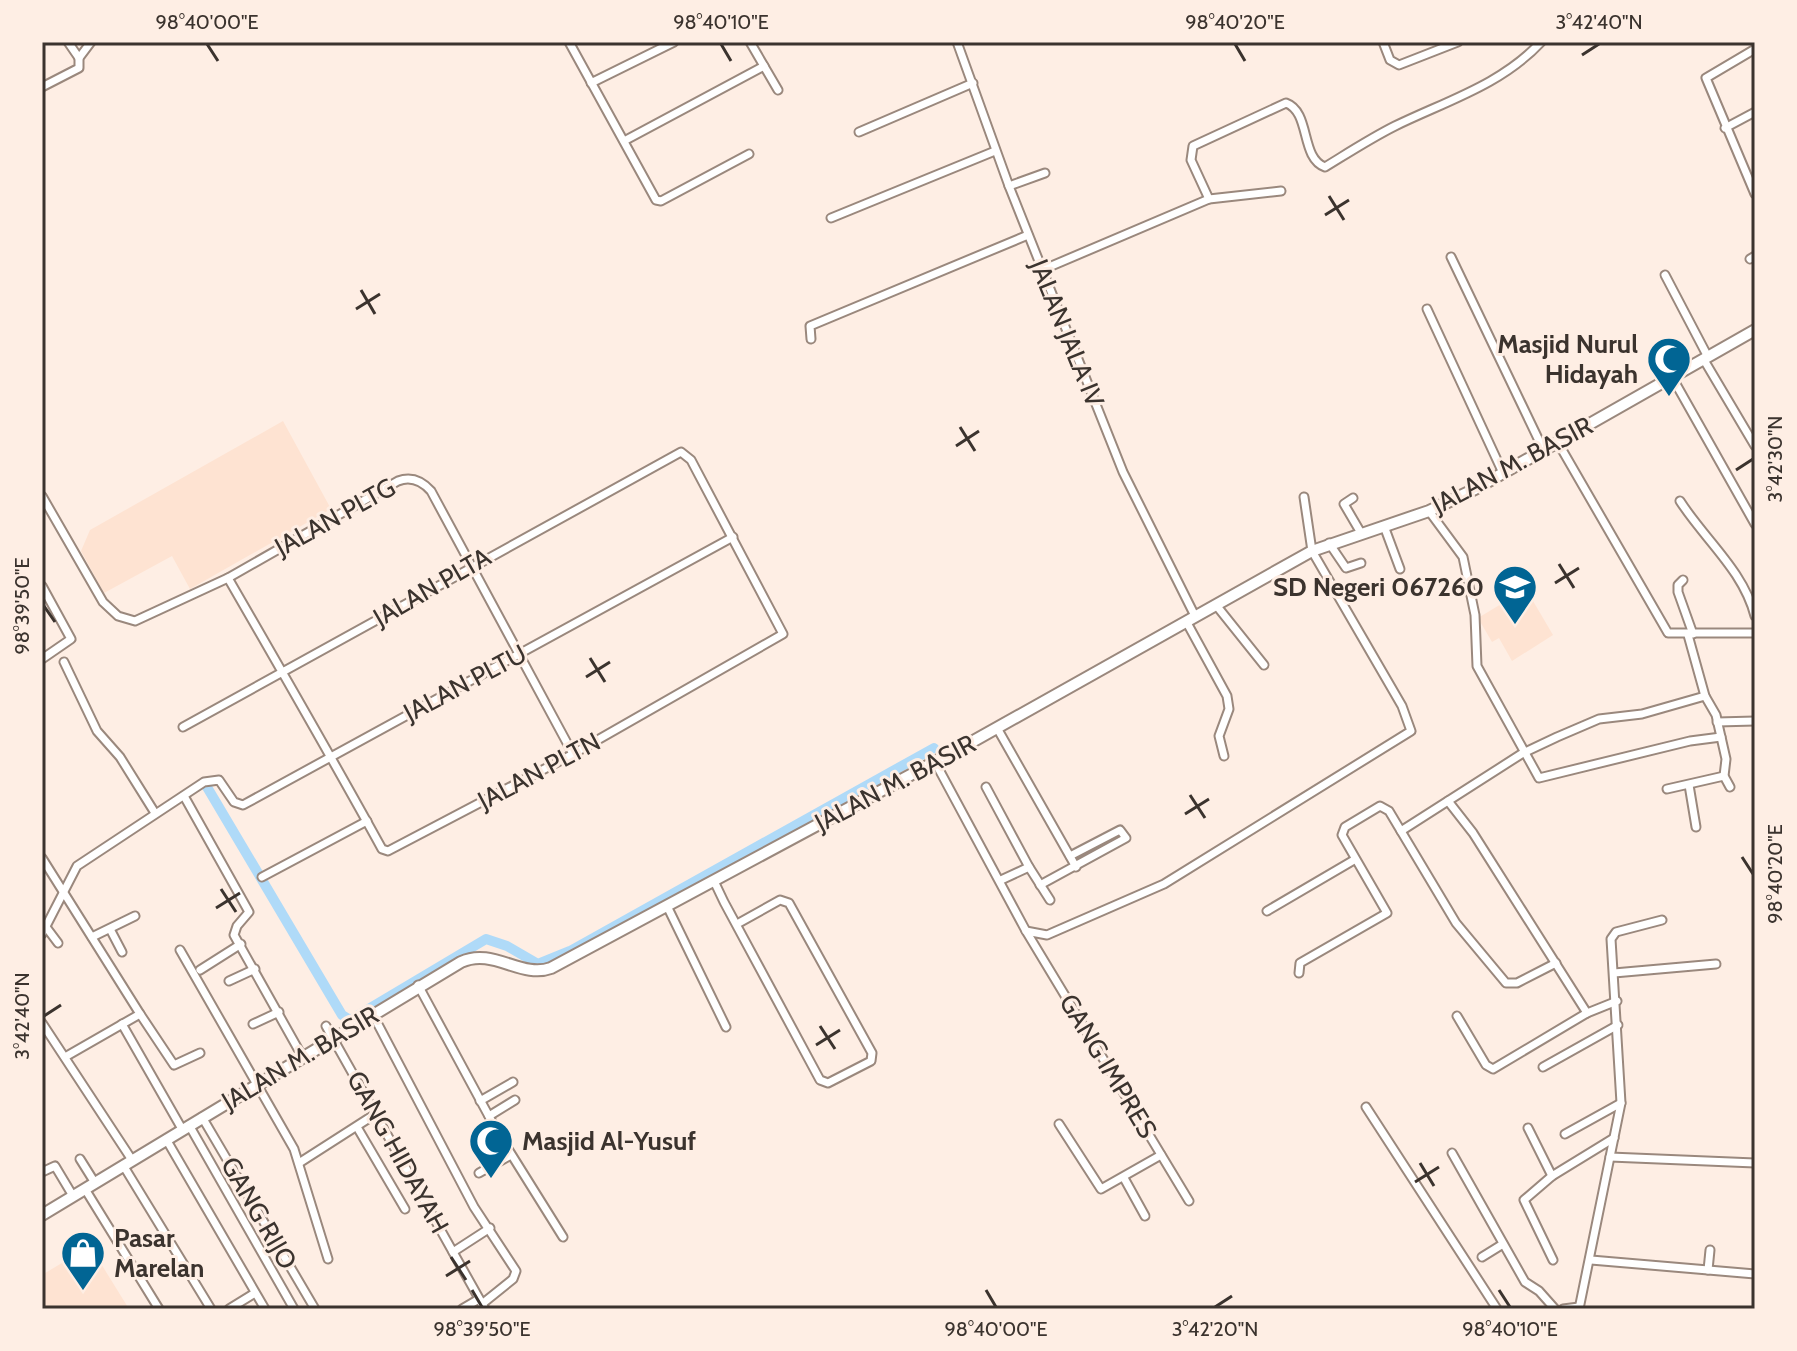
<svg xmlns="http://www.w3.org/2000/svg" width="1797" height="1351" viewBox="0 0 1797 1351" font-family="Cabin,sans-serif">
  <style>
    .built { fill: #fee3d2 }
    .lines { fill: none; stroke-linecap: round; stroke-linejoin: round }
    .canal { stroke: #afdaf8; stroke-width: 10 }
    .street-casing { stroke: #9a887d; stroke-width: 11 }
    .secondary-casing { stroke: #9a887d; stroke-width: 14 }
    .street { stroke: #fff; stroke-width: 7 }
    .secondary { stroke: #fff; stroke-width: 10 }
    .ticks { fill: none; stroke: #3b332e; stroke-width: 3 }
    .labels { text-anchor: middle; stroke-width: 6; stroke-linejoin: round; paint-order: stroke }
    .street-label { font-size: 26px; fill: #3b332e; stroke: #feeee4 }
    .poi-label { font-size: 26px; font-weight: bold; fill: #3b332e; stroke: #feeee4; text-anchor: end }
    .neatline { fill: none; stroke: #3b332e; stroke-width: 3 }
    .ticks-label { font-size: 20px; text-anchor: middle; fill: #3b332e }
  </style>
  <rect width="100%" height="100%" fill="#feeee4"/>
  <g class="built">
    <path d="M283,421L331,509L190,589L172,556L104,593L81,551L90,530Z"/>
    <path d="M1526,589L1553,635L1512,661L1499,638L1492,642L1478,618Z"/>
    <path d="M90,1246L129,1309H42V1275Z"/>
  </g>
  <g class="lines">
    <path class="canal" d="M204,782L342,1015L350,1020L486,939L507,946L538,964L570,951L934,748"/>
    <g class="street-casing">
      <g id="street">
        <path d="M68,42L79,58"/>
        <path d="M569,42L656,200L661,201L749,154"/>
        <path d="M750,42L778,90"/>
        <path d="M957,42L1009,186L1123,472L1195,616"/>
        <path d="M1383,42L1390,60L1399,65L1458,42"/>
        <path d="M1755,49L1706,78L1755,194"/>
        <path d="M591,83L674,42"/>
        <path d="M42,87L79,68V58L91,42"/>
        <path d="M1725,128L1755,112"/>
        <path d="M859,132L973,83"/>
        <path d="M624,141L764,66"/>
        <path d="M1009,186L1045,173"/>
        <path d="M1209,199L1281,191"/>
        <path d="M831,218L995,151"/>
        <path d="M1451,257L1543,449"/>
        <path d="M1750,259L1755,256"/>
        <path d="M1042,270L1209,199L1191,160L1193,146L1286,103C1311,112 1300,158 1325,167C1348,153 1371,138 1395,126C1446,101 1501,85 1541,42"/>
        <path d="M1665,275L1708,357"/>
        <path d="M1427,309L1503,473"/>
        <path d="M811,339L810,326L1028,235"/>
        <path d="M1704,360L1755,446"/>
        <path d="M1672,377L1755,524"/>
        <path d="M1557,441L1668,633H1755"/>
        <path d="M42,496L103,602L118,616L135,621L228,578L398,481C411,476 422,481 431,491L573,754"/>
        <path d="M1353,498L1344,504L1361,533"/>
        <path d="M1680,501C1705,540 1743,570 1755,616"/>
        <path d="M1429,511L1463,557L1475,615L1477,666L1539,778L1690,741L1721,737"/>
        <path d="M1384,526L1400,569"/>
        <path d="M1329,543L1346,568L1361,563"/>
        <path d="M1683,580L1678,585V592L1693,634"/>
        <path d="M42,586L71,639L42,659"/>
        <path d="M1216,605L1264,665"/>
        <path d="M1186,621L1227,696L1229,709L1219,736L1224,756"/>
        <path d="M1688,635L1705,696L1716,715L1726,759L1724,776L1730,787"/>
        <path d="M64,662L97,731L120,757L155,813"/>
        <path d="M1717,722L1755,721"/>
        <path d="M183,727L681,452L691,460L783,634L573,754L388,851L382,849C332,758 280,668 228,578"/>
        <path d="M997,728L1076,867"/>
        <path d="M935,762L1026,931L1189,1201"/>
        <path d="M1689,785L1696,827"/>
        <path d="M986,787L1029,867"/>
        <path d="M1667,789L1724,776"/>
        <path d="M184,796L249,912L237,926L234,935L302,1056"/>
        <path d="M1448,801L1473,833L1587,1013"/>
        <path d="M1401,831L1523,753L1557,737L1599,719L1642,714L1705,696"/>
        <path d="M42,858L140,1014L65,1057"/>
        <path d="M262,877L367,821"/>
        <path d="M1001,880L1029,867L1050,900"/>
        <path d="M714,881L724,902L820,1080L828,1083L871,1061L872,1053L789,903L780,900L737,924"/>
        <path d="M1040,885L1126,838L1120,830L1070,856"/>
        <path d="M667,906L726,1027"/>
        <path d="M1267,911L1354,860"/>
        <path d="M46,927L58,943"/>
        <path d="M110,929L122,952"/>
        <path d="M1026,931L1047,935L1164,884L1411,731L1402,706L1312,551L1304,497"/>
        <path d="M42,934L77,866L204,782L219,780L234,802L243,805L733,537"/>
        <path d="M92,937L135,916"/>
        <path d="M180,950L294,1149L328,1259"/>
        <path d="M200,970L241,944"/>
        <path d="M1299,973L1300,963L1387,913L1342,835L1345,827L1380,806L1389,811L1456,923L1506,983H1517L1556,963"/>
        <path d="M1614,973L1716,964"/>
        <path d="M229,981L255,969"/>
        <path d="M418,985L498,1133L563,1237"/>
        <path d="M372,1013L474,1207L516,1271L513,1279L482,1304"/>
        <path d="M140,1014L174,1065L200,1053"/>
        <path d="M1457,1016L1486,1065L1493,1069L1587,1013L1617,1001"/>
        <path d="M42,1023L132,1160"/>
        <path d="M122,1024L182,1129"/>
        <path d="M253,1024L279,1012"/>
        <path d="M326,1026L485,1309"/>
        <path d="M1543,1067L1618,1025"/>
        <path d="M480,1101L513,1082"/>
        <path d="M1366,1107L1497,1309"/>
        <path d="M489,1116L515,1100"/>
        <path d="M202,1117L315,1309"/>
        <path d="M1059,1124L1101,1189L1161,1155"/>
        <path d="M189,1125L294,1309"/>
        <path d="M357,1127L405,1209"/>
        <path d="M1528,1128L1552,1176L1614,1138"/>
        <path d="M1565,1134L1621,1103"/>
        <path d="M166,1139L265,1309"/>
        <path d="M1452,1153L1525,1282L1539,1291L1555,1309"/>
        <path d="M1610,1157L1755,1163"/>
        <path d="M80,1159L95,1183"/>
        <path d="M299,1163L377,1113"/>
        <path d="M123,1165L211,1309"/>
        <path d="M42,1172L55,1166L73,1196"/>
        <path d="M479,1173L511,1155"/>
        <path d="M1552,1176L1524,1200L1553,1260"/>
        <path d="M1124,1178L1145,1216"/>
        <path d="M85,1189L159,1309"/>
        <path d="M453,1252L490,1228"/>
        <path d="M1482,1257L1503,1244"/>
        <path d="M1591,1260L1755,1274"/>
        <path d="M1708,1270L1710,1250"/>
        <path d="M229,1309L255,1293"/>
        <path d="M462,1309L479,1299"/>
        <path d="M1563,1309L1579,1307"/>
        <path d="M1579,1309L1621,1103L1611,939L1616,932L1662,920"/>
      </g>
    </g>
    <g class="secondary-casing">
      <path id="secondary" d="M42,1215L461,962C493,947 521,979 551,968L970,743L1312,551L1429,511L1475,489L1755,330"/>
    </g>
    <use href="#street" class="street"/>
    <use href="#secondary" class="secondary"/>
  </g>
  <path class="ticks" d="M207,44L218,61M721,44L731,61M1235,44L1245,61M1582,55L1599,44M1329,196L1344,220M1325,215L1349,200M361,290L375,314M356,309L380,294M960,427L975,451M956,446L979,431M1736,470L1753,459M1559,564L1574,588M1555,583L1579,568M44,606L55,622M590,658L605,682M586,677L610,662M1190,795L1205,818M1185,814L1209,799M1742,857L1753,874M221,889L236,912M216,908L240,893M44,1016L61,1005M820,1026L835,1049M816,1045L840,1030M1420,1163L1434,1186M1415,1182L1439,1167M451,1257L466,1280M446,1276L470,1261M472,1290L482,1307M986,1290L996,1307M1499,1290L1510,1307M1215,1307L1232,1296"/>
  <defs>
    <g id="mosque-pin" transform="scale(2.3)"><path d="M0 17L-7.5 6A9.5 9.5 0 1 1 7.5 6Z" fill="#016594" stroke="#feeee4"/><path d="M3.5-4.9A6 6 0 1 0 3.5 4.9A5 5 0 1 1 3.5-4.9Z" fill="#fff"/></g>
    <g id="school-pin" transform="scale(2.3)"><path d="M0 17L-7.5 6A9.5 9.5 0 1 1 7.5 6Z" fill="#016594" stroke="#feeee4"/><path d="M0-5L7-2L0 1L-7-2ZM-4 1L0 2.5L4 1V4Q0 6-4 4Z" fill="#fff"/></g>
    <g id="shop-pin" transform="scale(2.3)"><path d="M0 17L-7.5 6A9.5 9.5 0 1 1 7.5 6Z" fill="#016594" stroke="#feeee4"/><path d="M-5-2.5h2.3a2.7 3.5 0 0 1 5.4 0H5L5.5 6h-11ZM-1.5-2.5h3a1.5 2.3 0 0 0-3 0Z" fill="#fff"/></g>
  </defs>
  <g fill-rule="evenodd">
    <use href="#mosque-pin" x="1669" y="359"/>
    <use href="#school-pin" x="1515" y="587"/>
    <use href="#mosque-pin" x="491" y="1141"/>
    <use href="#shop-pin" x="83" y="1253"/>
  </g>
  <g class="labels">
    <g class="street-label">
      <text transform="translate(1067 333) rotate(68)" y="9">JALAN JALA IV</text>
      <text transform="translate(1512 465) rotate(-28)" y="9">JALAN M. BASIR</text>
      <text transform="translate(335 517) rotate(-29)" y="9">JALAN PLTG</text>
      <text transform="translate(432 587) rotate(-30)" y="9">JALAN PLTA</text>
      <text transform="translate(465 683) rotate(-28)" y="9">JALAN PLTU</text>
      <text transform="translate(539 771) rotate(-28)" y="9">JALAN PLTN</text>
      <text transform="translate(895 783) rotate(-28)" y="9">JALAN M. BASIR</text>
      <text transform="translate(300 1058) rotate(-31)" y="9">JALAN M. BASIR</text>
      <text transform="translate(1108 1066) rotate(59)" y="9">GANG IMPRES</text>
      <text transform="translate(398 1152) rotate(61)" y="9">GANG HIDAYAH</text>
      <text transform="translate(259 1213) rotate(60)" y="9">GANG RIJO</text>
    </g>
    <g class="poi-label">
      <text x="1638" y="353">Masjid Nurul<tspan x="1638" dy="30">Hidayah</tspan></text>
      <text x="1484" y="596">SD Negeri 067260</text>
      <text x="522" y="1150" text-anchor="start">Masjid Al-Yusuf</text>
      <text x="114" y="1247" text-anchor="start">Pasar<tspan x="114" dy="30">Marelan</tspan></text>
    </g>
  </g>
  <rect width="1797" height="1351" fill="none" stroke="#feeee4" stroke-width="88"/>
  <rect x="44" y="44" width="1709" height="1263" class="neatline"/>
  <g class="ticks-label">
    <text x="207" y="29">98°40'00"E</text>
    <text x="721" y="29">98°40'10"E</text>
    <text x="1235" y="29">98°40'20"E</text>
    <text x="1599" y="29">3°42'40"N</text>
    <text transform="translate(1775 459) rotate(-90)" y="7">3°42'30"N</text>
    <text transform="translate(22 606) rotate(-90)" y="7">98°39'50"E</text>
    <text transform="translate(1775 874) rotate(-90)" y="7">98°40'20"E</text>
    <text transform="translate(22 1016) rotate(-90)" y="7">3°42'40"N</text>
    <text x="482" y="1336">98°39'50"E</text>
    <text x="996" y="1336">98°40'00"E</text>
    <text x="1215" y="1336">3°42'20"N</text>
    <text x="1510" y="1336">98°40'10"E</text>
  </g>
</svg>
